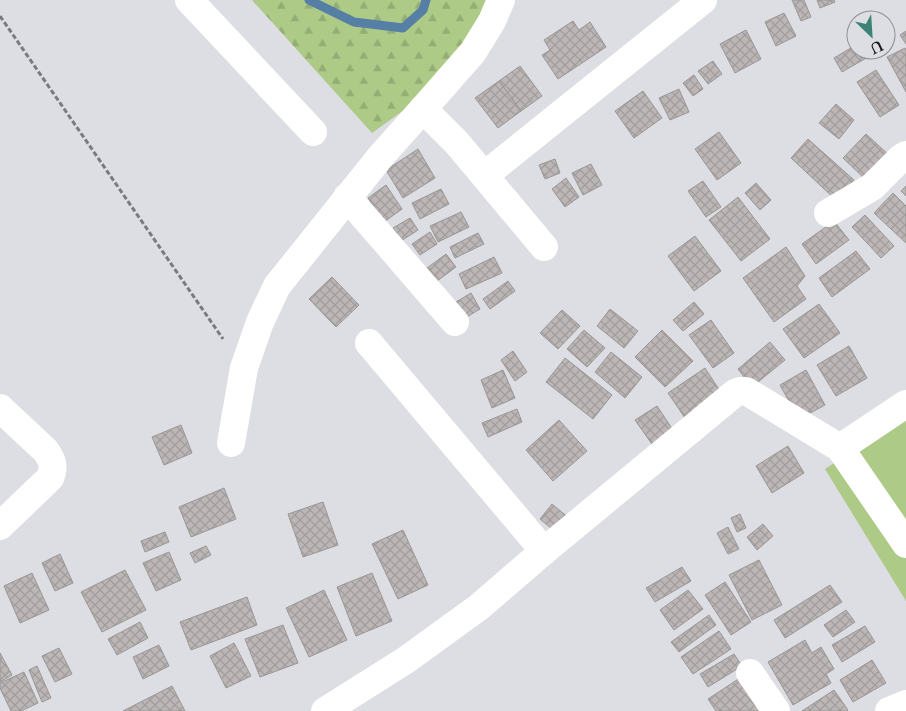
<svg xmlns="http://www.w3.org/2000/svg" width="906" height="711" viewBox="0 0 906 711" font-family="'Libre Baskerville',serif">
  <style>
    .grass { fill: #adca87 }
    .forest { fill: url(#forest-firs) }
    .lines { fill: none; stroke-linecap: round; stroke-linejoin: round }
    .stream { stroke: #557fa4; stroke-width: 9 }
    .building { fill: url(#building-cross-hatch); stroke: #9b9695 }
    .path { stroke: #7b7b7f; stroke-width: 3; stroke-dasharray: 5 2.5; stroke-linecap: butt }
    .minor { stroke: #fff; stroke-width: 28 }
  </style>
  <defs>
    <pattern id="forest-firs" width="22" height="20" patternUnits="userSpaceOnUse" patternTransform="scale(1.25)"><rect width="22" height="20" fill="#adca87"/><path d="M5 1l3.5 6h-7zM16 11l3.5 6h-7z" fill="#94ad74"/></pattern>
    <pattern id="building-cross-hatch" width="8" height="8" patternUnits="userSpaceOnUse" patternTransform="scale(1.25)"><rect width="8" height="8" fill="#bcb7b6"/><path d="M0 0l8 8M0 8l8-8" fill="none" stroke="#a19d9c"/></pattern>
  </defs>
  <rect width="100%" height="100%" fill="#dddee3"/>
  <path class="grass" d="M906,415V601L825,469Z"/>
  <path class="forest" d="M252,0H510L486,51L372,133Z"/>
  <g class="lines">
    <path class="stream" d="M309,0L354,22L403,28L423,10L426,0"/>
  </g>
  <g class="building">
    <path d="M792,0H804L811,17L801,21Z"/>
    <path d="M817,0H834L835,2L820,8Z"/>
    <path d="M784,13L796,36L776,46L765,22Z"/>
    <path d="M573,21L579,30L590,22L606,47L558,79L542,55L550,50L544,40Z"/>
    <path d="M746,30L761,59L735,73L720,44Z"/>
    <path d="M906,31V44L900,35Z"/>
    <path d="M856,45V50H873L875,53L842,72L834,58Z"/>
    <path d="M905,48L906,50V92L887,57Z"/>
    <path d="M713,61L722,74L708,84L698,71Z"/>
    <path d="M520,66L542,96L521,111L499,81Z"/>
    <path d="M876,70L899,105L880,117L857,82Z"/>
    <path d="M694,75L703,89L693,96L683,83Z"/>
    <path d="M499,81L521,111L498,128L475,98Z"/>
    <path d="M679,89L689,112L670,120L659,98Z"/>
    <path d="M643,91L662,118L634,138L615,111Z"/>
    <path d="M836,104L854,120L839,139L819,123Z"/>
    <path d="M719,132L741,163L717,180L695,149Z"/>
    <path d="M866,134L890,156L866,180L843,158Z"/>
    <path d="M808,139L854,180L836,200L791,158Z"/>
    <path d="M418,149L435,178L403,198L386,170Z"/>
    <path d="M555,159L560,173L545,179L539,165Z"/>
    <path d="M591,164L602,185L583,195L572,173Z"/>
    <path d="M566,178L579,197L565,207L552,189Z"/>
    <path d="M703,181L721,207L706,217L688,191Z"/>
    <path d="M756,183L771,200L760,210L745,193Z"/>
    <path d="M386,185L402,209L384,222L368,198Z"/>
    <path d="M906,186V196L901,191Z"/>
    <path d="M441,189L449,204L420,219L412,203Z"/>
    <path d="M893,193L906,206V243L874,213Z"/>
    <path d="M738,197L770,239L741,261L709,220Z"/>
    <path d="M461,212L469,227L438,242L430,226Z"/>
    <path d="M865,215L894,246L881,258L852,227Z"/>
    <path d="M410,218L418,230L401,241L393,228Z"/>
    <path d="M834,221L849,240L816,264L802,244Z"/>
    <path d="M430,232L437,244L420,255L412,244Z"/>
    <path d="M478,233L484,244L455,258L450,247Z"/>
    <path d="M695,236L721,271L694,291L668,256Z"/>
    <path d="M786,247L805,276L797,286L806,299L774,322L743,278Z"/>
    <path d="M856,251L870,269L832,297L819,278Z"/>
    <path d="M446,254L456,267L433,284L423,271Z"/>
    <path d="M494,257L502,273L466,289L459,274Z"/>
    <path d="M332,277L359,305L336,327L309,299Z"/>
    <path d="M508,281L515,291L490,309L483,299Z"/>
    <path d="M471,293L480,309L465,318L456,302Z"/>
    <path d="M694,302L704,314L683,331L673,320Z"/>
    <path d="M819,304L840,333L804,358L783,329Z"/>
    <path d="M610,309L638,331L624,348L597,326Z"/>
    <path d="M562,310L580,326L558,349L540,333Z"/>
    <path d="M711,320L734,353L713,368L689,335Z"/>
    <path d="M584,330L605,348L587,367L567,349Z"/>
    <path d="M662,330L693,361L665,387L635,357Z"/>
    <path d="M770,342L785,360L752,387L738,369Z"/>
    <path d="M849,346L867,378L836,396L817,365Z"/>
    <path d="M513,351L527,372L515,381L501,360Z"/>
    <path d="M611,352L642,377L625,398L595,372Z"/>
    <path d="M565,358L612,395L593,419L546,382Z"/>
    <path d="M705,368L722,394L685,418L668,393Z"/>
    <path d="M503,370L515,398L492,408L481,380Z"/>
    <path d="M806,370L825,405L799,419L780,385Z"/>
    <path d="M657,406L675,433L654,447L635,420Z"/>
    <path d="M517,409L522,422L488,437L482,423Z"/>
    <path d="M559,420L587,451L553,481L526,450Z"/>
    <path d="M181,425L192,453L164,465L152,437Z"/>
    <path d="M788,446L804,473L772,493L756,466Z"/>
    <path d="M224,488L236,519L191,537L179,507Z"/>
    <path d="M323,502L338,545L303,557L288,514Z"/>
    <path d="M552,504L569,518L557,533L540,519Z"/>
    <path d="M740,514L746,528L737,532L731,518Z"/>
    <path d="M763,524L773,536L757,550L747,537Z"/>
    <path d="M728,527L739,549L728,554L717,533Z"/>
    <path d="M403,530L428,585L398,599L372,544Z"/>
    <path d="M165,532L169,542L145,552L141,541Z"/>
    <path d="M206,546L211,555L195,563L190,553Z"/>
    <path d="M169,552L181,580L156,591L143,563Z"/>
    <path d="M60,554L73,583L55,591L42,563Z"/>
    <path d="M759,560L782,605L752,620L729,575Z"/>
    <path d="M682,567L691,581L655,602L646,588Z"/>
    <path d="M125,570L146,610L102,632L81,592Z"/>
    <path d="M32,573L49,610L20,623L4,586Z"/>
    <path d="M372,573L392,621L356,636L337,587Z"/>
    <path d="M725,582L751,622L731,635L705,595Z"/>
    <path d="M830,585L842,602L785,638L774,620Z"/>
    <path d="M324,590L347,640L309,657L286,608Z"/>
    <path d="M688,590L703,609L674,630L660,610Z"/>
    <path d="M247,597L257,625L191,650L180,622Z"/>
    <path d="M846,610L855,622L833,637L824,625Z"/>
    <path d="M709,615L716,625L679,652L671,642Z"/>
    <path d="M140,622L148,638L117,655L108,639Z"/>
    <path d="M283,625L298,663L260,677L245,639Z"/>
    <path d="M865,626L875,642L842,662L832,645Z"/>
    <path d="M719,631L731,649L693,674L681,657Z"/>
    <path d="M805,640L812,653L821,647L834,669L826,674L831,683L793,705L768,662Z"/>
    <path d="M234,643L251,676L226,688L210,656Z"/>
    <path d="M159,645L169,666L143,679L133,657Z"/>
    <path d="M59,648L72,674L55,682L42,656Z"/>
    <path d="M0,653L12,675L0,682Z"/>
    <path d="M734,654L742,666L708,687L700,674Z"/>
    <path d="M872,660L886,683L853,702L840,680Z"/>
    <path d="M37,666L51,698L42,702L29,670Z"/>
    <path d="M24,672L38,703L21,711H11L0,688V683Z"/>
    <path d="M746,674L762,711H716L708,699Z"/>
    <path d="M172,686L185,711H123Z"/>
    <path d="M834,690L848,710L846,711H802Z"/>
  </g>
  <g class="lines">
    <path class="path" d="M0,16L223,339"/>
    <g class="minor">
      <path d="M189,0L313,132"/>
      <path d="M423,109L457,143L544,247"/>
      <path d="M485,175L703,0"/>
      <path d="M347,197L455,322"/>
      <path d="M828,213L872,187L901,158L906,155"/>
      <path d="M369,343L544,551"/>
      <path d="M0,408L45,450C52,459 55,466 50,478L0,526"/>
      <path d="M231,443L244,368L260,322L277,286L381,156L423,109L473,52L492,21L501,0"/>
      <path d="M840,448L906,404"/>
      <path d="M750,673L776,711"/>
      <path d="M325,711L406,660L479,607L544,551L735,393L740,391H746L840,448L906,544"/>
      <path d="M889,711L906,704"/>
    </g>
  </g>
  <g transform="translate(871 35) rotate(155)"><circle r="24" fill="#dddee3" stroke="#8e8e92"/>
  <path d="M0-4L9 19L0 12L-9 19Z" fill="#3d8276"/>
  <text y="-8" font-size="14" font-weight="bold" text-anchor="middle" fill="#171719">U</text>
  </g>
</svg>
